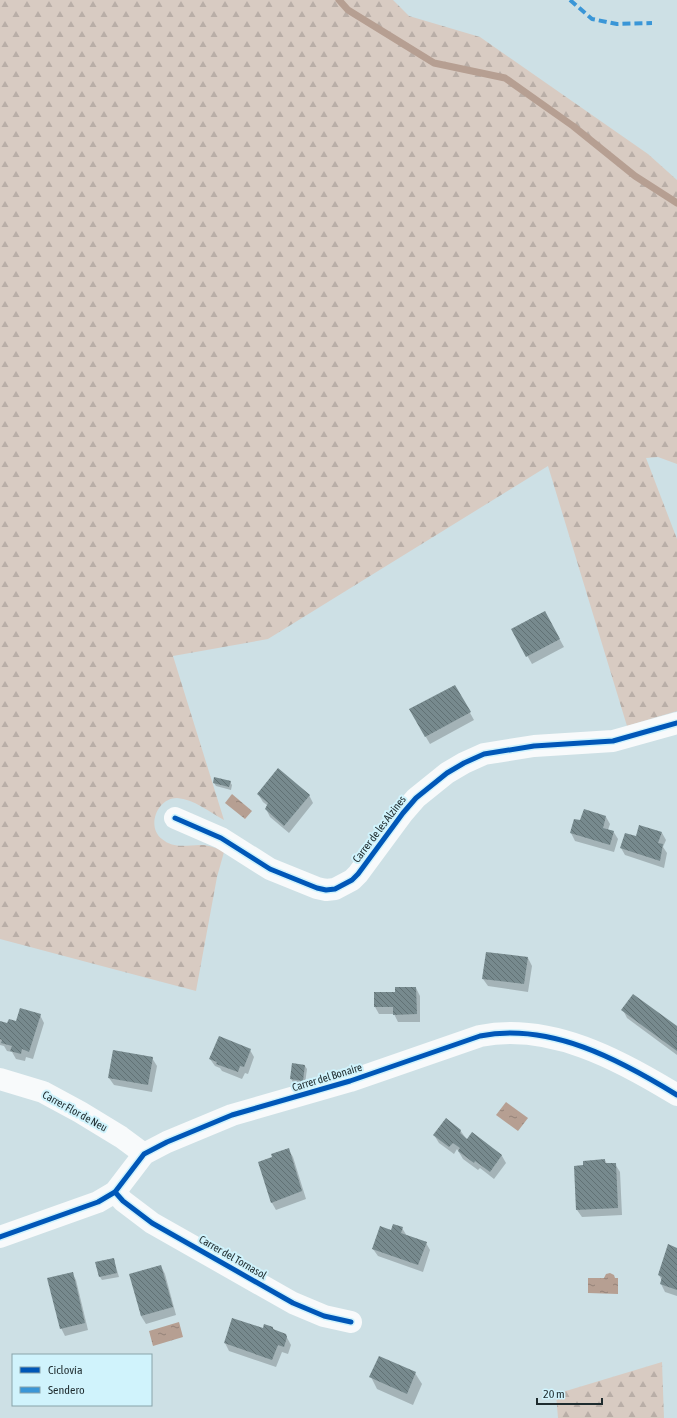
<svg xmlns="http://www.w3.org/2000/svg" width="677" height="1418" viewBox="0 0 677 1418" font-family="'Asap Condensed',sans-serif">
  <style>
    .forest { fill: url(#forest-firs) }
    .water { fill: url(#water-ripples) }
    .shadow { fill: #0003 }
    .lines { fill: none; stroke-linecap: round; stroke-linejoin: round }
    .stream { stroke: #b69f92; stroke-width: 7 }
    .building { fill: url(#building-back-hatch) }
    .minor { stroke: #f8fafb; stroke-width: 22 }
    .quiet { stroke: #3a96d7; stroke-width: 4; stroke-dasharray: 8 4; stroke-linecap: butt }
    .cycleway-casing { stroke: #d0f3fc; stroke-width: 8 }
    .cycleway { stroke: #0057b8; stroke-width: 5 }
    .labels { text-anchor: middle; stroke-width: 4; stroke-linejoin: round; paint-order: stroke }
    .street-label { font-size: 11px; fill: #1e2b2e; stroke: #d0f3fc }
  </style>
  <defs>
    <pattern id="forest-firs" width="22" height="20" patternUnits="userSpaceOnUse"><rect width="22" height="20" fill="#d8cbc2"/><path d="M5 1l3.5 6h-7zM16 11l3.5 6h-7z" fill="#b9aea7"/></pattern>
    <pattern id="water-ripples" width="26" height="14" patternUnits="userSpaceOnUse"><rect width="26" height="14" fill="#b69f92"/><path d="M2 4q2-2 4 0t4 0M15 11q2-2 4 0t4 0" fill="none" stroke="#938278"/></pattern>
    <pattern id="building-back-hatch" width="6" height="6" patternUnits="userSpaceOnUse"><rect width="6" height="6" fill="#778a8e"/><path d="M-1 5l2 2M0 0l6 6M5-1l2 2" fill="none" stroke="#617174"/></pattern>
  </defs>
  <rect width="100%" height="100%" fill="#cde0e5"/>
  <g class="forest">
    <path d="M0,0H393L409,16L480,37L648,154L677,180V464L658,457L646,458L677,539V711L627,726L548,466L268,639L173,656L224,820C209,812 194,799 177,798C157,798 146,827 162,839C175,850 189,844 204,845C211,846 217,848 224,852L217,877L196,991L0,939Z"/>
    <path d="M662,1362L664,1418H558L556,1394Z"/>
  </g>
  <g class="water">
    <path d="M232,794L252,811L245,819L225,803Z"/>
    <path d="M506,1102L528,1118L518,1131L496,1115Z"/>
    <path d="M610,1273L614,1275L615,1278H618V1294L588,1293V1278H604L606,1274Z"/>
    <path d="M179,1322L183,1337L153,1346L149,1331Z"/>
  </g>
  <g class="shadow">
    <path d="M549,620L564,647L532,664L512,629Z"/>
    <path d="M455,686L474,720L430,744L410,710Z"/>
    <path d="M230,782L232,785L231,790L216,786L214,783Z"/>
    <path d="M258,794L309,795L313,803L289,833L270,817L266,809L268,806L263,802Z"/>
    <path d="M606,817L610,824L608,830L613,831L618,839L614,852L575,841L571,833L581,822Z"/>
    <path d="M662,833L666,840L663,847L667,853L664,868L625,855L621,848L636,837Z"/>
    <path d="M528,958L532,966L528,992L488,986L483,979Z"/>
    <path d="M416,988L420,996V1022H398L394,1014H379L375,1007Z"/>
    <path d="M623,1010L677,1027V1055L627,1018Z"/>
    <path d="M40,1015L44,1023L33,1059L26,1057L25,1061L16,1059L12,1052L7,1051L4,1046L0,1045V1022L8,1025Z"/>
    <path d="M250,1050L254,1057L248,1074L245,1073L242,1079L222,1071L220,1068L215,1066L210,1059Z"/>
    <path d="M152,1058L157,1066L152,1092L114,1085L109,1078Z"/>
    <path d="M305,1066L307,1069L305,1084L293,1082L291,1079Z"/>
    <path d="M460,1130L467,1140L473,1133L502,1156L506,1163L494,1179L480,1168L478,1170L463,1159L457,1149L454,1154L439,1143L434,1135Z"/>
    <path d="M288,1149L293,1157L306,1199L276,1210L272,1203L259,1163L273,1158Z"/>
    <path d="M605,1160L607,1164H615L620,1172L622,1215L582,1217L577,1210L584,1166Z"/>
    <path d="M402,1228L407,1236L426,1243L430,1250L423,1272L378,1256L373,1249Z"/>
    <path d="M677,1249V1296L665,1292L661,1284L662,1281L659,1275Z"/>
    <path d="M114,1260L119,1277L102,1280L100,1277Z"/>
    <path d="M161,1266L165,1274L176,1315L146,1324L141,1316L131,1274Z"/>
    <path d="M72,1273L76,1280L88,1330L65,1336L61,1328Z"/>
    <path d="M273,1328L275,1331L285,1334L291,1345L288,1354L282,1352L276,1367L229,1351L225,1343Z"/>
    <path d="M415,1373L422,1384L413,1405L377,1389L371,1377Z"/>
  </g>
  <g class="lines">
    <path class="stream" d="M339,0L348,10L434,63L505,78L573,126L635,176L677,203"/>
  </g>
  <g class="building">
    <path d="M545,611L560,639L526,657L511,629Z"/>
    <path d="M455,685L471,712L425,737L409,709Z"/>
    <path d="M278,768L310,795L284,826L265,809L268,803L257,794Z"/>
    <path d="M214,777L231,781L229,787L213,783Z"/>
    <path d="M584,809L606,816L603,828L614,831L610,845L570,833L574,819L580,820Z"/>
    <path d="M639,825L662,832L658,843L663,844L660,861L620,848L625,833L636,836Z"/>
    <path d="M486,952L528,957L524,984L482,979Z"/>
    <path d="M395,987H416L417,1014L393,1015V1007H374V992H395Z"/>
    <path d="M633,994L677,1026V1051L621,1010Z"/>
    <path d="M20,1008L41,1014L29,1052L22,1049L21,1054L10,1051L12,1046L1,1043L2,1040L0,1039V1021L7,1023L9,1019L16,1021Z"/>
    <path d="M219,1036L251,1049L244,1067L240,1066L238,1072L216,1064L217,1062L209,1059Z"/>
    <path d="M113,1050L153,1057L148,1085L108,1078Z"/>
    <path d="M292,1063L305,1065L303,1081L290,1079Z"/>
    <path d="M446,1118L461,1130L460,1133L467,1139L472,1132L502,1155L490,1172L475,1161L474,1163L458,1151L460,1148L453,1143L449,1147L433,1135Z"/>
    <path d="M289,1148L302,1191L271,1203L258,1162L272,1157L271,1154Z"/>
    <path d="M605,1159V1163H616L618,1208L576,1210L574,1166L583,1165V1161Z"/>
    <path d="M393,1224L403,1227L401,1233L427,1242L418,1265L372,1249L380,1226L391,1230Z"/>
    <path d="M668,1244L677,1248V1290L660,1284L662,1277L658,1275Z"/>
    <path d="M114,1258L117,1273L99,1277L95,1262Z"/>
    <path d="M161,1265L173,1307L141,1316L129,1274Z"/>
    <path d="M73,1272L85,1323L60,1329L47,1278Z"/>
    <path d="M232,1318L263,1328L264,1324L273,1327V1329L286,1334L287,1337L284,1347L278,1345L272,1360L224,1343Z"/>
    <path d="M379,1356L416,1372L407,1394L369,1377Z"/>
  </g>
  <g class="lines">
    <g class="minor">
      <path d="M175,818L221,838L270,869L317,888L326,890L335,889L352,880L358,874L403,813L416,798L447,773L464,763L484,754L534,746L613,741L677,723"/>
      <path d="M0,1079L43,1092L80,1112L121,1137L144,1154"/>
      <path d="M115,1192L123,1201L152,1223L293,1303L324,1316L351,1322"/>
      <path d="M0,1237L98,1202L115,1192L144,1154L167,1142L232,1115L350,1081L480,1036C550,1022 620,1060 677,1095"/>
    </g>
    <path class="quiet" d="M570,0L592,19L617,24L652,23"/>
    <g class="cycleway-casing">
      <g id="cycleway">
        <path d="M175,818L221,838L270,869L317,888L326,890L335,889L352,880L358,874L403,813L416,798L447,773L464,763L484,754L534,746L613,741L677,723"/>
        <path d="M115,1192L123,1201L152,1223L293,1303L324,1316L351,1322"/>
        <path d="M0,1237L98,1202L115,1192L144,1154L167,1142L232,1115L350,1081L480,1036C550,1022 620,1060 677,1095"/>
      </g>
    </g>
    <use href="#cycleway" class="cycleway"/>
  </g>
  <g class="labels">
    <g class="street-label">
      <text transform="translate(379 829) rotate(-53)" y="4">Carrer de les Alzines</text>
      <text transform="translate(327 1077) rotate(-17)" y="4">Carrer del Bonaire</text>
      <text transform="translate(75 1111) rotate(29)" y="4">Carrer Flor de Neu</text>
      <text transform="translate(233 1257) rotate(30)" y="4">Carrer del Tornasol</text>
    </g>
  </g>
  <rect x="12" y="1354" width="140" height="52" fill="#d0f3fc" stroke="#89a3aa"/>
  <rect x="20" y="1367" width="20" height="6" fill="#0057b8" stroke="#89a3aa"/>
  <text x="48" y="1374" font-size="12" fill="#1e2b2e">Ciclovía</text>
  <rect x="20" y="1387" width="20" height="6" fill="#3a96d7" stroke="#89a3aa"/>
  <text x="48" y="1394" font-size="12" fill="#1e2b2e">Sendero</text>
  <path d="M537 1398v6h65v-6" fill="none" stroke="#1e2b2e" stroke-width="2"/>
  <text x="543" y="1398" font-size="12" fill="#1e2b2e" stroke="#d0f3fc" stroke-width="3" paint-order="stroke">20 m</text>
</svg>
